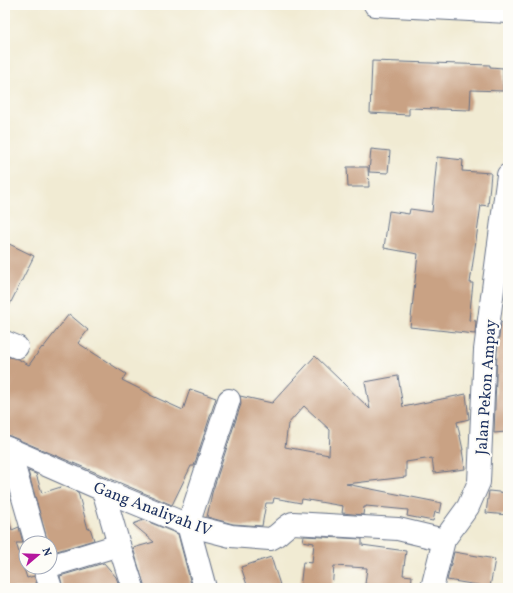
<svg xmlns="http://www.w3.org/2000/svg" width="513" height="593" viewBox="0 0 513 593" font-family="Vollkorn,serif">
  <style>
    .building { fill: #c9a284; fill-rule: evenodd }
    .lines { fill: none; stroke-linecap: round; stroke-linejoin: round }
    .minor-casing { stroke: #667187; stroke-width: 24 }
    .minor { stroke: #fff; stroke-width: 22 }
    .labels { text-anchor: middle; stroke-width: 4; stroke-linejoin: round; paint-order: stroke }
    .street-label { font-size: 16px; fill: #1b2f5e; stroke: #fdfcf7 }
  </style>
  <rect width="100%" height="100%" fill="#fdfcf7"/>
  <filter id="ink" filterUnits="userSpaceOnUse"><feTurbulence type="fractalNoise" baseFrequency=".025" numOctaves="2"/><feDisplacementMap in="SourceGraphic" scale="8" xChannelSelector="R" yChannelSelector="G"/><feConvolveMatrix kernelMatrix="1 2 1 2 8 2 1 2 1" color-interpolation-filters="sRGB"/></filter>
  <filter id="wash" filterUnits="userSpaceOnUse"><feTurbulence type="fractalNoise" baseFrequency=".012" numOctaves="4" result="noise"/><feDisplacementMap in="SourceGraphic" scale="16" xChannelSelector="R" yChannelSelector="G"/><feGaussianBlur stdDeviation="0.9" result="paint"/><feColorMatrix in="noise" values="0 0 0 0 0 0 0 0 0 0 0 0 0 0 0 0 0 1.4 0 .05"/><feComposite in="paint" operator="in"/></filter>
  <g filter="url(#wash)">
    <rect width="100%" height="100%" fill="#f1ebd3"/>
    <g id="blocks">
      <g class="building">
        <path d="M372,61L490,65V67L503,68V91L471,90L470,110L409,108V115L370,113Z"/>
        <path d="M371,149L390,151L388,173L369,172Z"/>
        <path d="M437,157L463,160L462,171L491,173L488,206L481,205L470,283H473L469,320L476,321L475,334L410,327L418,254L384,248L389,211L409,214L410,209L432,212Z"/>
        <path d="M347,167H368L369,187H348Z"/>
        <path d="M5,242L34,256L5,314Z"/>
        <path d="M69,314L88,330L78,343L126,374L122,380L150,394V395L183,410L190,389L216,398L194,466H191L172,505L10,436L5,435V356L18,359L29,365L42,347L43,348Z"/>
        <path d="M501,322H508V429H506V432L494,433L497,351Z"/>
        <path d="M315,356L370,409L365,382L398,376L403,407L466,394L469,419L457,422L463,450H462L465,469L434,473L432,458L406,462V477L346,484L442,503L440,513L435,512L433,521L407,516L408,510L366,506V507H364L363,515L342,513L343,506L302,499L301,503L274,498L273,503H266L262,526L233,524L207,517L212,493L241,404L240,396L272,403ZM304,406L330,430L329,455L285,447L288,424Z"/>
        <path d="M28,471L36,474L42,493L64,486L78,492L88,529L90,528L94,540L50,553V543H48Z"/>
        <path d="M489,491L508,493V515L486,513Z"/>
        <path d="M8,517L12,530L19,527L23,543H16L27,578L34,576L38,588H5V518Z"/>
        <path d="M144,520L178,534L192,588H145L133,548L154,542L133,524Z"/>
        <path d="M304,536L362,539V545L406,551L403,575L412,576L411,588H395L365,584L367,568L334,566L332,588H300L303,562L312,563L314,543L303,541Z"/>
        <path d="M454,552L495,559L490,587L447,580Z"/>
        <path d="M271,557L281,588H248L241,567Z"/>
        <path d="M104,563L116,577L120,588H63L60,576Z"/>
      </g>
    </g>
  </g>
  <g filter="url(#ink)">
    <use href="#blocks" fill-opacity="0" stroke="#667187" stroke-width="1"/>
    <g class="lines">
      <g class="minor-casing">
        <g id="minor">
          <path d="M375,5L508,12"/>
          <path d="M5,342L17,347"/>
          <path d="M5,447L103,490L188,525L231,536L270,539C279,536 284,526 293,523L398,529L444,540"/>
          <path d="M9,449L36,543"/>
          <path d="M103,490L119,545L133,588"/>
          <path d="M50,566L119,545"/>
          <path d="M44,567L51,588"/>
          <path d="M205,588L188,525L229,400"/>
          <path d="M432,588L444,540L468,507L479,482L485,350L508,175"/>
        </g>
      </g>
      <use href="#minor" class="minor"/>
    </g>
  </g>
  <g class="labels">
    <g class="street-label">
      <text transform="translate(485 387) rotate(-86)" y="6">Jalan Pekon Ampay</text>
      <text transform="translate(153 508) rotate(21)" y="6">Gang Analiyah IV</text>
    </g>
  </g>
  <rect width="513" height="593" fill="none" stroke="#fdfcf7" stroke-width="20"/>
  <g transform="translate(38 555) rotate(71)"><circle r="19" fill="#fdfcf7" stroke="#a3aaba"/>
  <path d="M0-3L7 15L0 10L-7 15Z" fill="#b5179e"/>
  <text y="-6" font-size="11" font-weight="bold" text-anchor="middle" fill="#1b2f5e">N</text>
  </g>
</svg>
